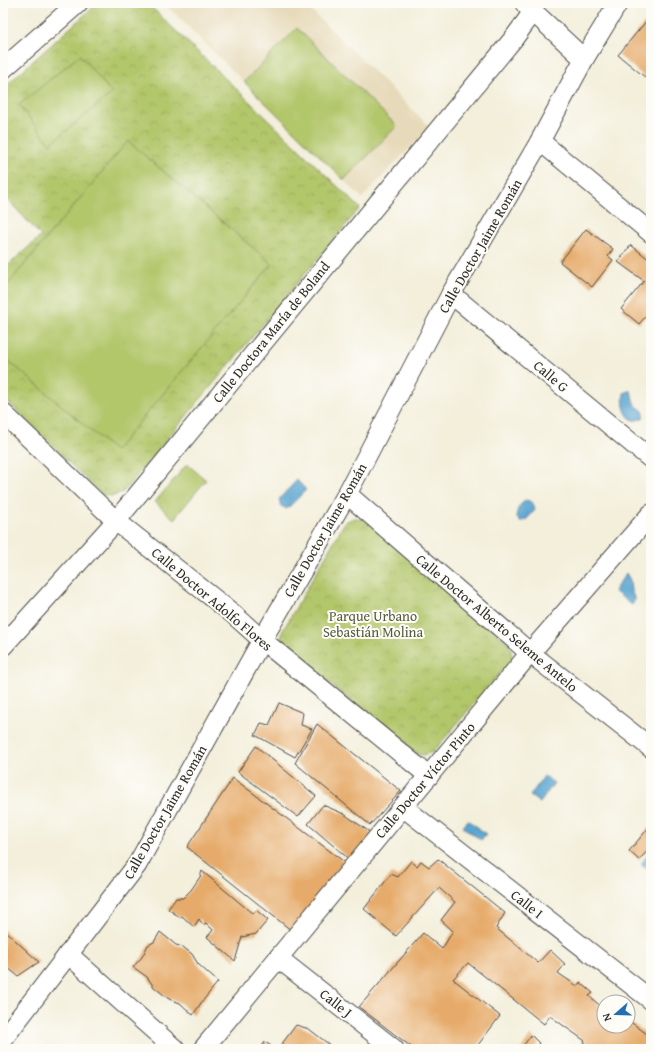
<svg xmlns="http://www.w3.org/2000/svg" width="654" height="1052" viewBox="0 0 654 1052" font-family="'Gentium Book Plus',serif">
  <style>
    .built { fill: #e7daba }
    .park { fill: url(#park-crowns); stroke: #6e784a }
    .garden { fill: #b2c66a; stroke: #6e784a }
    .water { fill: #57a3cf; stroke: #41677d }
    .building { fill: #e6ab6a }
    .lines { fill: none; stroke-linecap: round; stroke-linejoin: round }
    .street-casing { stroke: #494845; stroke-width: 21 }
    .street { stroke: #fff; stroke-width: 19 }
    .labels { text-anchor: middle; stroke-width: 4; stroke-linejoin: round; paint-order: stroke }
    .street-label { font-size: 14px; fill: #2b2b2b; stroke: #fdfcf7 }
    .park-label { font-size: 14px; fill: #545a3e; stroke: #fdfcf7 }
  </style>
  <defs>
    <pattern id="park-crowns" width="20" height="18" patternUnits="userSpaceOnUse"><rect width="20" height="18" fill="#b2c66a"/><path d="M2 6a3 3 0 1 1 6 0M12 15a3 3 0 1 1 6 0" fill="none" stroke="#99aa5c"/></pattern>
  </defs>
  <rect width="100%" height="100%" fill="#fdfcf7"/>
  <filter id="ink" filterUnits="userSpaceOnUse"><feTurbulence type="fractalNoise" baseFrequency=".025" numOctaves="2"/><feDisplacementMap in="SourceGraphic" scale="8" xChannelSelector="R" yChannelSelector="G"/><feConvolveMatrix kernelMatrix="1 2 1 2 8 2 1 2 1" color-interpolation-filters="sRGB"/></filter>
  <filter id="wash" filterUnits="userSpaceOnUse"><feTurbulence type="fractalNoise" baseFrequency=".012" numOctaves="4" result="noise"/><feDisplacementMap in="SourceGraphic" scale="16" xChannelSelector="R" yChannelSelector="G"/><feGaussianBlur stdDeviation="0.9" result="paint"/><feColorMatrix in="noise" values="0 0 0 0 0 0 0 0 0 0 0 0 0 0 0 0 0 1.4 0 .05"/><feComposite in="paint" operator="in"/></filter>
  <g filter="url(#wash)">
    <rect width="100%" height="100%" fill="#f3efdb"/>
    <path class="built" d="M164,3H316L310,9L430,127L362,198Z"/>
    <g class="park">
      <path d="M98,3H147L360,208L123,492L113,496L102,495L3,397V270L41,236L3,194V88Z"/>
      <path d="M354,518L364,519L507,642L511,650L512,659L433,752L423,755L416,754L285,647L281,642L282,632L345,522Z"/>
    </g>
    <g class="garden">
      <path d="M297,28L397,126L344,180L244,82Z"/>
      <path d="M80,55L112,93L50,144L19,105Z"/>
      <path d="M128,141L272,264L115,451L3,356V290Z"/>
      <path d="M187,464L206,480L174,519L155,502Z"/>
    </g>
    <g class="water">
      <path d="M628,391H631C633,396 632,401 636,405C638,408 641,408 644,412L643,418C640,419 636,421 633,420C624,416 622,401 624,393Z"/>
      <path d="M297,480L306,490L287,509L281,506L279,499Z"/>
      <path d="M527,500C532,502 534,504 535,510L527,519L520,522C513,515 518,504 527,500Z"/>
      <path d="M626,573L630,580L631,590L635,600L632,605L614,591Z"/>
      <path d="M544,776L554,783L540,803L530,796Z"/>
      <path d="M468,820L486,834L481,840L463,827Z"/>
      <path d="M651,850V865L648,869L641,864Z"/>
    </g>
    <g id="blocks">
      <g class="building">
        <path d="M648,19L651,22V82L618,55Z"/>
        <path d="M586,229L613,249L608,256L613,260L592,287L560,262Z"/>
        <path d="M631,245L651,261V318L647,315L639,324L621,309L644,281L618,262Z"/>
        <path d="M279,703L303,713L301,725L312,729L295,757L255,735L261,723L269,725Z"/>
        <path d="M317,724L401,791L370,825L295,763Z"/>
        <path d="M256,746L316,796L298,817L238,772Z"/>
        <path d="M233,778L347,864L292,931L187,847Z"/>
        <path d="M323,805L344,814L374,835L350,860L308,824Z"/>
        <path d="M651,825V847L639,860L629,851Z"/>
        <path d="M438,859L505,913L496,928L538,963L550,950L565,964L558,973L577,986L580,982L593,993L589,996L604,1009V1026H628V1020L651,1037V1049H580L585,1041L550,1016L544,1024L468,963L453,979L500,1016L475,1049H414L359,1007L423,933L442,949L453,931L441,920L455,902L439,888L396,936L364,909L391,874L398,877L411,861L417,866L421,861L429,867Z"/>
        <path d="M202,871L253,914L256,910L268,920L256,934L242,937L235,961L207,937L213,930L206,923L203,925L199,919L194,927L182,916L181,918L168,909L176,898H183L191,890L200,877Z"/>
        <path d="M3,929L39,962L18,976L3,964Z"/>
        <path d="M160,932L176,945L183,947L192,954L198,964L218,982L201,1003L193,1015L180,1003L169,999L154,987L147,977L133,967L142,957L148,945L154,942Z"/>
        <path d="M296,1025L309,1029L335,1049H278Z"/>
        <path d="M531,1035L539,1043L535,1049H521Z"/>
        <path d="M265,1042L276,1049H260Z"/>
      </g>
    </g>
  </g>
  <g filter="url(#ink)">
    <use href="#blocks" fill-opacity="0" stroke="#494845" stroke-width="1"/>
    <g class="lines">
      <g class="street-casing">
        <g id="street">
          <path d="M525,4L584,59"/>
          <path d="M3,69L78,3"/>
          <path d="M540,141L651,233"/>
          <path d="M451,294L651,459"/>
          <path d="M3,413L116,521L232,613L262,640L429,776"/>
          <path d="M347,494L530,653L651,748"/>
          <path d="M3,646L116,521L514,38L533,12"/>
          <path d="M403,807L651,1000"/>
          <path d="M68,954L175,1049"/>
          <path d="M278,958L394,1049"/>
          <path d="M3,1039L137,865L262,640L347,494L451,294L540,141L584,59L618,3"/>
          <path d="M203,1049L530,653L651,514"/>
        </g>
      </g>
      <use href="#street" class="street"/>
    </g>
  </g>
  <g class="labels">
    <g class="street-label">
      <text transform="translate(480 246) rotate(-60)" y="5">Calle Doctor Jaime Román</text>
      <text transform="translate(271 332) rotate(-51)" y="5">Calle Doctora María de Boland</text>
      <text transform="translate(551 376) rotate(40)" y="5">Calle G</text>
      <text transform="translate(325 530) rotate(-60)" y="5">Calle Doctor Jaime Román</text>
      <text transform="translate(212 599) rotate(40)" y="5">Calle Doctor Adolfo Flores</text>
      <text transform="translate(497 623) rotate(40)" y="5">Calle Doctor Alberto Seleme Antelo</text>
      <text transform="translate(425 780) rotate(-50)" y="5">Calle Doctor Víctor Pinto</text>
      <text transform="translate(165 812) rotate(-60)" y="5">Calle Doctor Jaime Román</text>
      <text transform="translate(527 904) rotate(38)" y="5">Calle I</text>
      <text transform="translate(336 1003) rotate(38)" y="5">Calle J</text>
    </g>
    <g class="park-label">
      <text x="373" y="621">Parque Urbano<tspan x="373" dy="16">Sebastián Molina</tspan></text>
    </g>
  </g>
  <rect width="654" height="1052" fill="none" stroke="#fdfcf7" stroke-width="16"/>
  <g transform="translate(616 1014) rotate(250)"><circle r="19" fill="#fdfcf7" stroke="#a9a8a5"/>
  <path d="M0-3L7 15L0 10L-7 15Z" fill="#1f6fb2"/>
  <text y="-6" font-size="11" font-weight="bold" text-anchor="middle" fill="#2b2b2b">N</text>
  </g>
</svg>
